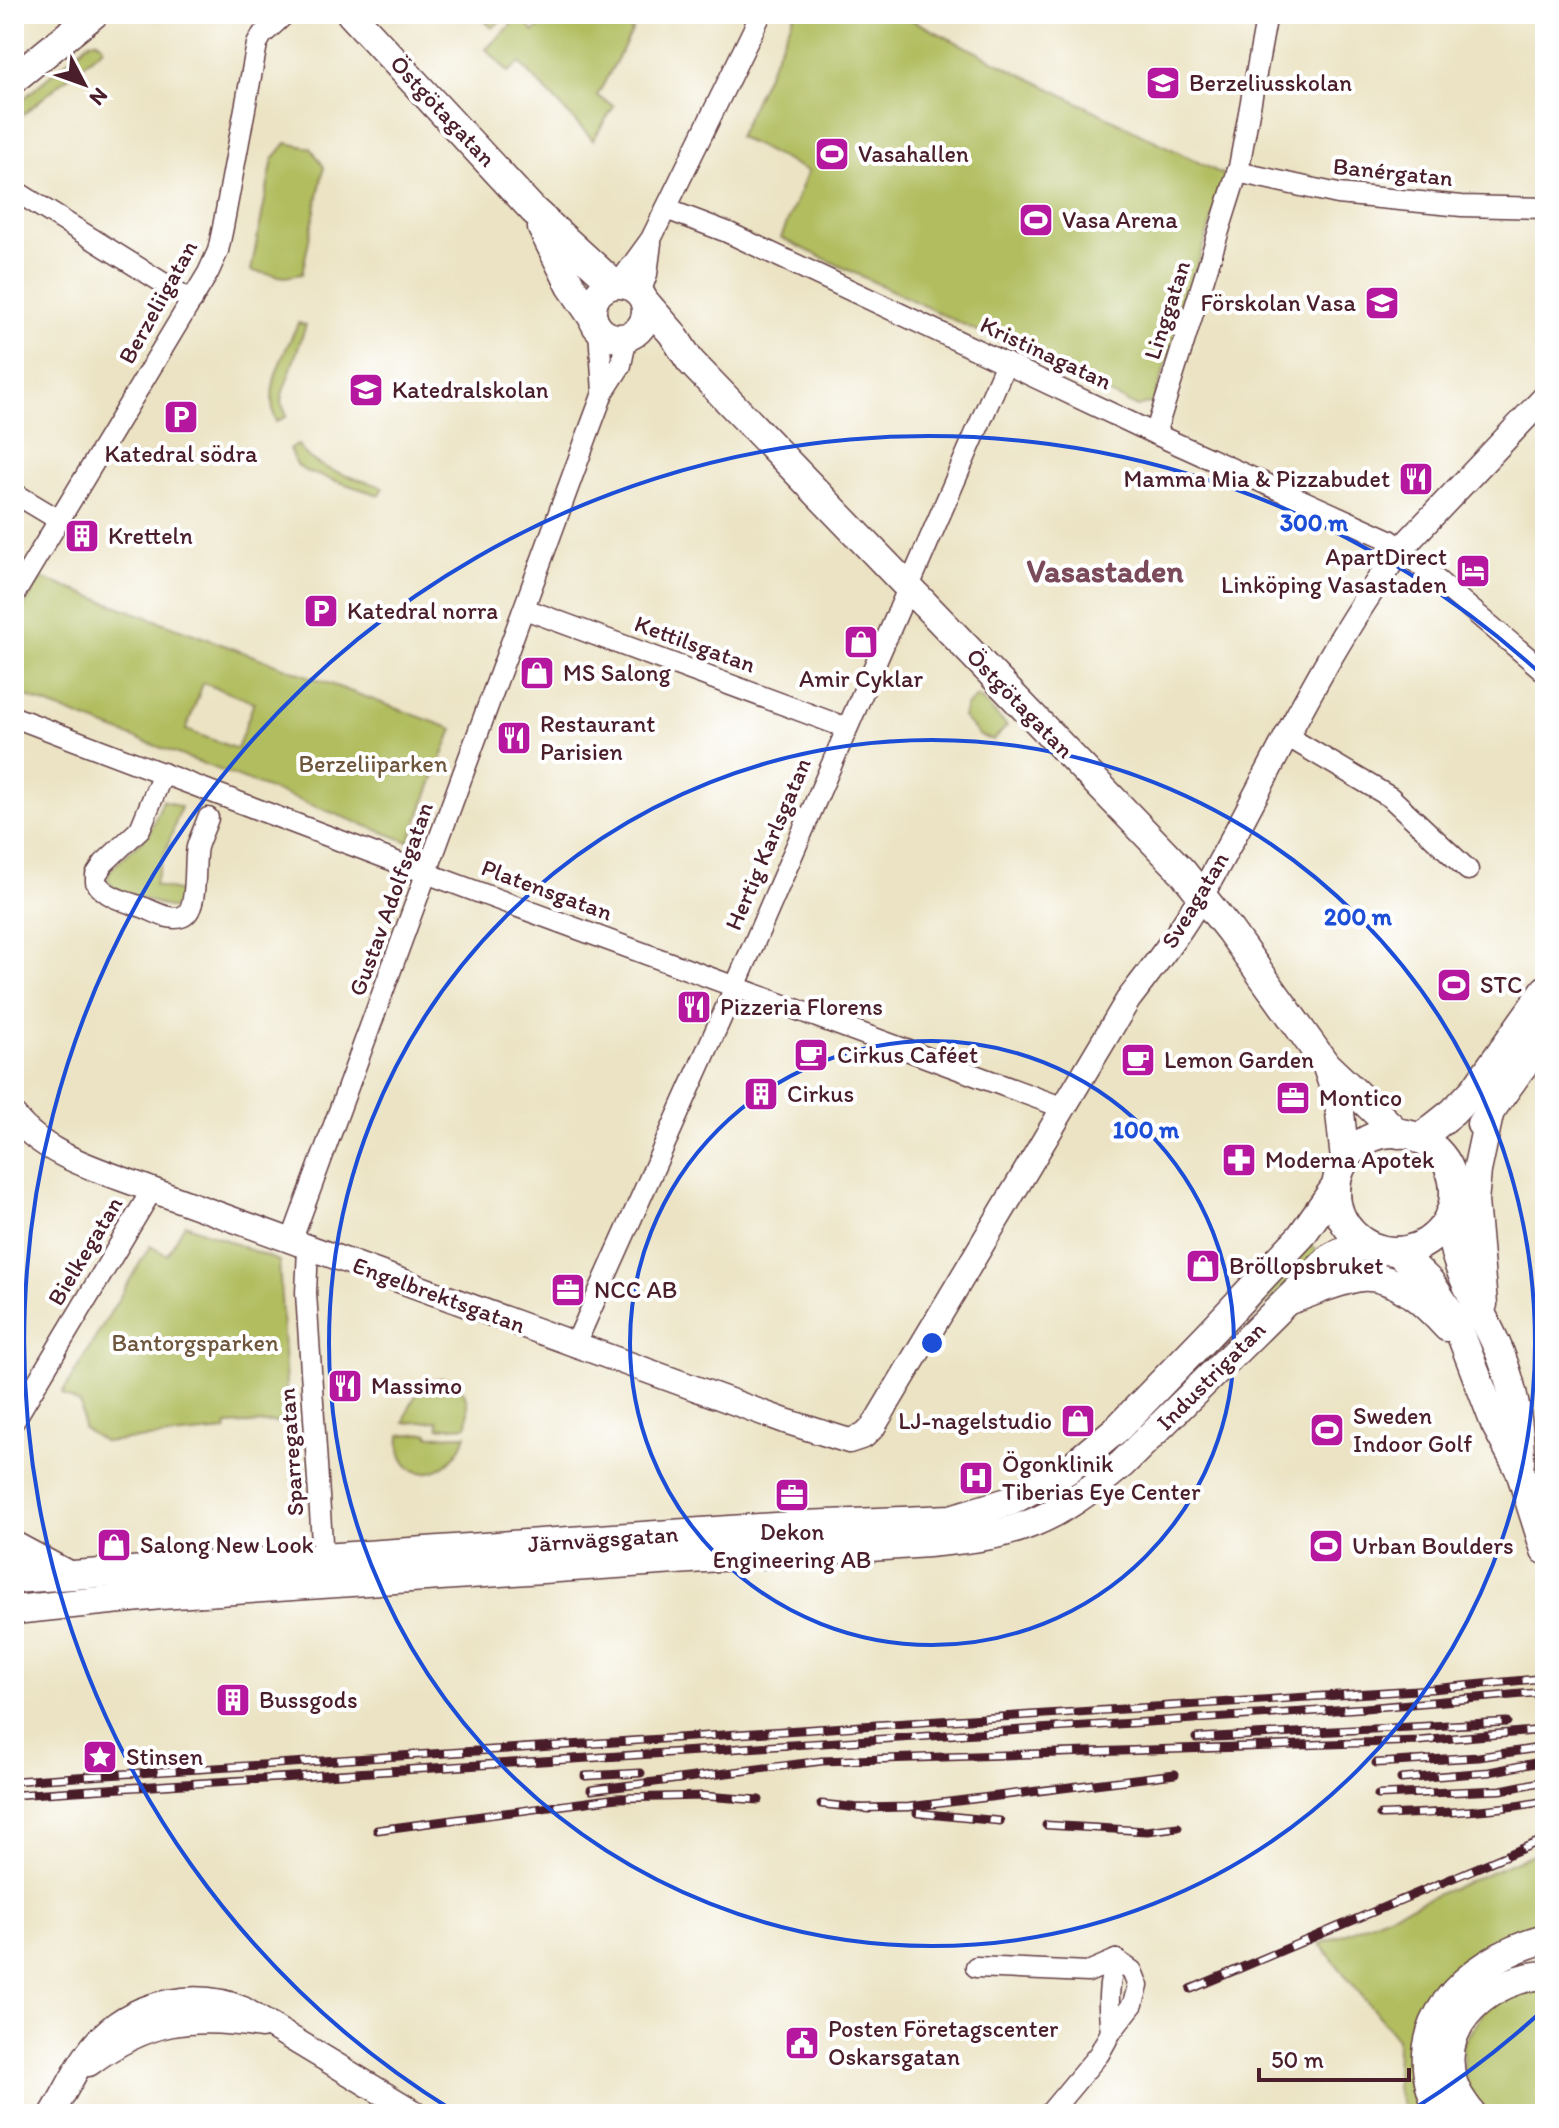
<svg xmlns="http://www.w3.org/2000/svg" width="1559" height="2128" viewBox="0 0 1559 2128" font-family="Itim,sans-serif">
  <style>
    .green { fill: #b1bd5f; stroke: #7e6e45; stroke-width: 2; fill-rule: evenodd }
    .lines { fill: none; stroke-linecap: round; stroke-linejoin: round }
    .minor-casing { stroke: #623c42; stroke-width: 23 }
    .tertiary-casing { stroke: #623c42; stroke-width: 27 }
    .secondary-casing { stroke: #623c42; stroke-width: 31 }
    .minor { stroke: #fff; stroke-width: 20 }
    .tertiary { stroke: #fff; stroke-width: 24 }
    .secondary { stroke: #fff; stroke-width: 28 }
    .rail-casing { stroke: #4a1f2b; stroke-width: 9 }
    .rail { stroke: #fff; stroke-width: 6; stroke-dasharray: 18; stroke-linecap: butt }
    .ring { fill: none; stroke: #1d4ed8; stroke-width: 4 }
    .labels { text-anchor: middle; stroke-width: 8; stroke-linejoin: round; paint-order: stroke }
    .poi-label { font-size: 24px; fill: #4a1f2b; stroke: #fff; text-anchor: start }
    .street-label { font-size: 24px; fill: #4a1f2b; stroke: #fff }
    .park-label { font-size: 24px; fill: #6e563d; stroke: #fff }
    .district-label { font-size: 32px; font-weight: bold; fill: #7b4a5b; stroke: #fff }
    .centre { fill: #1d4ed8; stroke: #fff; stroke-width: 4 }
    .ring-label { font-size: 24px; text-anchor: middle; font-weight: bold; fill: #1d4ed8; stroke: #fff; stroke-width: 8; stroke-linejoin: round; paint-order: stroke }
  </style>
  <rect width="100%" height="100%" fill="#fff"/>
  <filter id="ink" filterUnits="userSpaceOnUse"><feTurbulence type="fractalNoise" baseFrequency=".0125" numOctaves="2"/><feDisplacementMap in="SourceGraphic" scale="16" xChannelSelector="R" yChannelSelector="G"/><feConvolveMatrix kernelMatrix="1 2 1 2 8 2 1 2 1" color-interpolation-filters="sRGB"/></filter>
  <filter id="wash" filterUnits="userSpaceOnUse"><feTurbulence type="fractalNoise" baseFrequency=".006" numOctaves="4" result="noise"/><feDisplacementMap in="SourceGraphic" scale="32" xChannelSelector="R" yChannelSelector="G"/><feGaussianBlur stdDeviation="1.8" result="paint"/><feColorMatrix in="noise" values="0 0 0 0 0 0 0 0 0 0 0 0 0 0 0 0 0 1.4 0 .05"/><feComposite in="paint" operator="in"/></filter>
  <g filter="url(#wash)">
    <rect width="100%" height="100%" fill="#ebe3c3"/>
    <g class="green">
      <path d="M478,14H517L534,32L554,14H602L633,30L597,96L614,106L593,140L520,63L508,72L486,49L512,24L506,17L492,28Z"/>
      <path d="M795,14H900L1226,176L1154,402L1137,407L781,238L808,171L738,137Z"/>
      <path d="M96,40L103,45V48L14,122V107L89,42Z"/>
      <path d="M286,143L311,148L324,167L302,274L285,277L251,271L273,159Z"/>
      <path d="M298,323L306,325L282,395L281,402L287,416L276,422C263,386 284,356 298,323Z"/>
      <path d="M298,445C313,471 355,477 383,487L379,495L305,471L297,465L289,449Z"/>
      <path d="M41,578L453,729L409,842L14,692V623ZM203,683L254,702L237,749L186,730Z"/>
      <path d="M978,696L1007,726L993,740L980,736L963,717L966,706Z"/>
      <path d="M163,800L181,807L154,885L180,892L183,896L181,905L173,909L114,889L107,879L110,870L149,834Z"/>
      <path d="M185,1224L279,1261L288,1422L227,1425L226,1431L104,1442L83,1428L81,1405L62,1394L150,1246L167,1255Z"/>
      <path d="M1306,1240L1318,1252L1155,1416L1150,1412Z"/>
      <path d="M441,1378C467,1379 470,1405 467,1426L439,1428L438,1421L404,1423C409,1403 419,1384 441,1378Z"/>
      <path d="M428,1433L429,1436L466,1435C450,1484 394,1486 400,1435Z"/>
      <path d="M1545,1849V1927L1488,1949L1454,1973L1440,1987L1428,2007L1431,2114H1406L1396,2088L1397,2039L1320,1944Z"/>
      <path d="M1545,1983V2114H1489L1479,2105L1466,2087L1462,2045L1490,2002Z"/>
    </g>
  </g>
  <g filter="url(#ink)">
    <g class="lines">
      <g class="minor-casing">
        <g id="minor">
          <path d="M1237,172L1338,194L1462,206L1545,208"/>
          <path d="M14,190L192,301"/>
          <path d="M666,209L727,232L1155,434L1390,540L1545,672"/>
          <path d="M619,283L651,239L761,14"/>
          <path d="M640,293L647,274L651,243"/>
          <path d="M599,329L603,393"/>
          <path d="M1155,434L1239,167L1267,14"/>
          <path d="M14,493L59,520"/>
          <path d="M14,595L208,273L218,251L223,227L257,44L262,35L285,14"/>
          <path d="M525,609L847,728"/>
          <path d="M14,717L407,866L1064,1108"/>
          <path d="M1285,735L1390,797L1468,870"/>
          <path d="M163,773L140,829L104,863L96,875V882C106,898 128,902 145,908C155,912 170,921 181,917C200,912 193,863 197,847C200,837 205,827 208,818"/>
          <path d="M291,1242L590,428L603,393L621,365L627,336"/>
          <path d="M308,1248L306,1293L323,1558"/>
          <path d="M575,1345L735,987L1006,363"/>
          <path d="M14,1421L152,1190"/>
          <path d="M976,1967L1088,1972L1116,1960"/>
          <path d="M1111,2032C1108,2006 1107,1985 1116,1960"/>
          <path d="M1049,2114L1099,2054L1111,2032L1133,2004L1138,1986L1132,1971L1116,1960"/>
        </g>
      </g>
      <g class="tertiary-casing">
        <g id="tertiary">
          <path d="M14,1116C47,1158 104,1171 152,1190L785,1421L849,1441L864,1436L873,1427L1128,1000C1154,966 1180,933 1201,896C1267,780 1321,656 1401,549L1545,397"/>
          <path d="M89,2064C147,2020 191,2015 261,2026"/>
          <path d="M52,2114C68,2088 81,2056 103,2035C138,2001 199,1989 243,2009L417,2114"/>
        </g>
      </g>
      <g class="secondary-casing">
        <g id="secondary">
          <path d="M351,14L533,210L614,284"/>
          <path d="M14,79L94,14"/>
          <path d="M542,228L571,286L593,318"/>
          <circle cx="619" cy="311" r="27"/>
          <path d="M645,302L672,333L690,361L1182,871L1230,931L1326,1065L1399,1134"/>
          <path d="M1328,1070L1339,1103L1345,1160"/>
          <path d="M1481,1124L1545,1035"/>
          <circle cx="1395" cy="1192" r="59"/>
          <path d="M1419,1139L1453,1112L1474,1090L1545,990"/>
          <path d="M1449,1215C1451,1271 1480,1304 1500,1353C1514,1389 1520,1424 1520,1462"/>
          <path d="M1397,1251L1430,1282L1456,1322L1495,1424L1520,1471L1545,1550"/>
          <path d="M1289,1300C1312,1293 1337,1280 1361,1277C1395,1274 1426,1304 1447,1327"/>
          <path d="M1483,1304L1474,1201L1477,1171L1490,1110"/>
          <path d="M14,1546L68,1575"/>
          <path d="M14,1579L804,1525L951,1519L1011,1501L1066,1471L1118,1428L1208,1335L1301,1236L1336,1186"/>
          <path d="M14,1610L160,1595L928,1543C1018,1536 1053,1522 1122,1464L1330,1258L1349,1248L1373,1247"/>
          <path d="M1441,2114C1396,2028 1465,1961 1545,1939"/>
          <path d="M1472,2114C1465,2105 1456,2094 1453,2082C1435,2023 1492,1978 1545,1975"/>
        </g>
      </g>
      <use href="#minor" class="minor"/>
      <use href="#tertiary" class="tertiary"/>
      <use href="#secondary" class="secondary"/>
      <g class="rail-casing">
        <g id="rail">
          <path d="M1196,1738L1507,1722"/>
          <path d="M1376,1763L1479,1757L1545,1747"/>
          <path d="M585,1776L641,1773"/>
          <path d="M1401,1779L1489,1772L1545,1761"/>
          <path d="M14,1781L1432,1689L1545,1678"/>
          <path d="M591,1790L822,1761L1419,1741L1545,1730"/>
          <path d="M14,1795L1365,1708L1545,1692"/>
          <path d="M1378,1795L1501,1790L1545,1781"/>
          <path d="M821,1804L869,1809"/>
          <path d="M860,1808L909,1807L1175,1774"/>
          <path d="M917,1813L1000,1821"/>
          <path d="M1380,1815C1435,1813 1490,1812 1545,1801"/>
          <path d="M1046,1825L1147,1831L1178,1827"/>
          <path d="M377,1830L617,1798L704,1796L759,1800"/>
          <path d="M1191,1989L1545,1839"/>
        </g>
      </g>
      <use href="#rail" class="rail"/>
    </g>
  </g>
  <g class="ring">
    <circle cx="932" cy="1343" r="302"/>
    <circle cx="932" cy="1343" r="603"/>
    <path d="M1543 2010A905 905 0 0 1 1412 2110M452 2110A905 905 0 1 1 1543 676"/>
  </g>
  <defs>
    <g id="school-square" transform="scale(1.8)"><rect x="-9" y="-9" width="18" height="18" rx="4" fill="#b5179e" stroke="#fff"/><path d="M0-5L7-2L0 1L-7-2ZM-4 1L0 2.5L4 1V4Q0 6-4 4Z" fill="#fff"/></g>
    <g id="stadium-square" transform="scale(1.8)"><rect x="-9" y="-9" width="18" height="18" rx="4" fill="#b5179e" stroke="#fff"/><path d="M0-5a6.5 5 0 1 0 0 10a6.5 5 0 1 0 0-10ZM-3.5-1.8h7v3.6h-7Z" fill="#fff"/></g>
    <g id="parking-square" transform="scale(1.8)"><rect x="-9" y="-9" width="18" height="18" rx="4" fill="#b5179e" stroke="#fff"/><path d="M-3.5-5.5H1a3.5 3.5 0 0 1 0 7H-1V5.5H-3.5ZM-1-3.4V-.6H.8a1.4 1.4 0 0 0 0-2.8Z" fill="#fff"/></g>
    <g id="restaurant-square" transform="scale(1.8)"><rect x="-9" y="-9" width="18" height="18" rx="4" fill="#b5179e" stroke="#fff"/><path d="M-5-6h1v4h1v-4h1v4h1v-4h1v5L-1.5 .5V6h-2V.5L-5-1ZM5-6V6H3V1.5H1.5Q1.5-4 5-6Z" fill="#fff"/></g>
    <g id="building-square" transform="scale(1.8)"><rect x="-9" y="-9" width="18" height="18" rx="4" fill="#b5179e" stroke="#fff"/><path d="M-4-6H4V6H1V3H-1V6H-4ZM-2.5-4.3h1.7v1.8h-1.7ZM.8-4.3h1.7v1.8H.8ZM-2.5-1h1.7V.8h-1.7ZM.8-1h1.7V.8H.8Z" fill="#fff"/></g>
    <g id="hotel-square" transform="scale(1.8)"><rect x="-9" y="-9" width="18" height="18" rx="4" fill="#b5179e" stroke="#fff"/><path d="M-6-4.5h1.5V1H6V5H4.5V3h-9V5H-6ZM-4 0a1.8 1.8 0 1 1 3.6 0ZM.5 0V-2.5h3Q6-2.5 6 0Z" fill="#fff"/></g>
    <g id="shop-square" transform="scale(1.8)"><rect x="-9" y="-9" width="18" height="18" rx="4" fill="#b5179e" stroke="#fff"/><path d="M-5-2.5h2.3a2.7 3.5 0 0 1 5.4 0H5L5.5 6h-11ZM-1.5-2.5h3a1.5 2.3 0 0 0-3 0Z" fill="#fff"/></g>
    <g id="cafe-square" transform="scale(1.8)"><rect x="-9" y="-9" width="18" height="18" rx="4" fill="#b5179e" stroke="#fff"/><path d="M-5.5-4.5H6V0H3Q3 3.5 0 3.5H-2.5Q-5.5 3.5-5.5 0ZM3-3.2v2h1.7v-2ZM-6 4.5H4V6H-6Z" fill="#fff"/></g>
    <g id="office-square" transform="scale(1.8)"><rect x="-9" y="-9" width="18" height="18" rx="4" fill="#b5179e" stroke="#fff"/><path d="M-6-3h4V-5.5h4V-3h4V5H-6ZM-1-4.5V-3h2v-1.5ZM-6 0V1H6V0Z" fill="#fff"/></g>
    <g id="pharmacy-square" transform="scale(1.8)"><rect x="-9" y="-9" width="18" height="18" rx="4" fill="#b5179e" stroke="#fff"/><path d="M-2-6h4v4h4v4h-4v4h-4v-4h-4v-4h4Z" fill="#fff"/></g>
    <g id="hospital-square" transform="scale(1.8)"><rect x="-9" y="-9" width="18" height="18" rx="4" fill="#b5179e" stroke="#fff"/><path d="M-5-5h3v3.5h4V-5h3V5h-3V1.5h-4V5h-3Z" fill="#fff"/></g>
    <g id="sight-square" transform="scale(1.8)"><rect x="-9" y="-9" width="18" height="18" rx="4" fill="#b5179e" stroke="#fff"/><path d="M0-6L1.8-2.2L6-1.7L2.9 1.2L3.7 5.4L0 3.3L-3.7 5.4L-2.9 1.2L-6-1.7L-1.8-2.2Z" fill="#fff"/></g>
    <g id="civic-square" transform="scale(1.8)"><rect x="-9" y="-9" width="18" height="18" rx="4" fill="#b5179e" stroke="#fff"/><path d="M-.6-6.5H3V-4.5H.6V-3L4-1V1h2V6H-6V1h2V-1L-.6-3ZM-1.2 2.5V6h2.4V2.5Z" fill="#fff"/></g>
  </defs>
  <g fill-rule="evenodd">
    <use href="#school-square" x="1163" y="83"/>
    <use href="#stadium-square" x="832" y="154"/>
    <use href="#stadium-square" x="1036" y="220"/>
    <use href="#school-square" x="1382" y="303"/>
    <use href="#school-square" x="366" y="390"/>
    <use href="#parking-square" x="181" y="417"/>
    <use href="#restaurant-square" x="1416" y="479"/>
    <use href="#building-square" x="82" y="536"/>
    <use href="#hotel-square" x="1473" y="571"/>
    <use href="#parking-square" x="321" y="611"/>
    <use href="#shop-square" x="861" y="642"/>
    <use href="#shop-square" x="537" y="673"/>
    <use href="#restaurant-square" x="514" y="738"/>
    <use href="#stadium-square" x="1454" y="985"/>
    <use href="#restaurant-square" x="694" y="1007"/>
    <use href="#cafe-square" x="811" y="1055"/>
    <use href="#cafe-square" x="1138" y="1060"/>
    <use href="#building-square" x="761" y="1094"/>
    <use href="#office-square" x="1293" y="1098"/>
    <use href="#pharmacy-square" x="1239" y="1160"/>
    <use href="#shop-square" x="1203" y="1266"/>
    <use href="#office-square" x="568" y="1290"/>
    <use href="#restaurant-square" x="345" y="1386"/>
    <use href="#shop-square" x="1078" y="1421"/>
    <use href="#stadium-square" x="1327" y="1430"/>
    <use href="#hospital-square" x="976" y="1478"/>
    <use href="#office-square" x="792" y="1495"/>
    <use href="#shop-square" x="114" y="1545"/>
    <use href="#stadium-square" x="1326" y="1546"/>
    <use href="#building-square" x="233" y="1700"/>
    <use href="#sight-square" x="100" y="1757"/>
    <use href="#civic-square" x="802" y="2043"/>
  </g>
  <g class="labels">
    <g class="poi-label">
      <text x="1189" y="91">Berzeliusskolan</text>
      <text x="858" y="162">Vasahallen</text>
      <text x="1062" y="228">Vasa Arena</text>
      <text x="1356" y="311" text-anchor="end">Förskolan Vasa</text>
      <text x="392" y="398">Katedralskolan</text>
      <text x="181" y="462" text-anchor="middle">Katedral södra</text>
      <text x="1390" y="487" text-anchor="end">Mamma Mia &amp; Pizzabudet</text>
      <text x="108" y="544">Kretteln</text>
      <text x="1447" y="565" text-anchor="end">ApartDirect<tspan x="1447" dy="28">Linköping Vasastaden</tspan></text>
      <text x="347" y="619">Katedral norra</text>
      <text x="563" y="681">MS Salong</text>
      <text x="861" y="687" text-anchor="middle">Amir Cyklar</text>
      <text x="540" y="732">Restaurant<tspan x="540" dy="28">Parisien</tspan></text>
      <text x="1480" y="993">STC</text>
      <text x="720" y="1015">Pizzeria Florens</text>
      <text x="837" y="1063">Cirkus Caféet</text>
      <text x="1164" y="1068">Lemon Garden</text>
      <text x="787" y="1102">Cirkus</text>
      <text x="1319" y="1106">Montico</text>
      <text x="1265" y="1168">Moderna Apotek</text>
      <text x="1229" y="1274">Bröllopsbruket</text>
      <text x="594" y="1298">NCC AB</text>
      <text x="371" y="1394">Massimo</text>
      <text x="1353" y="1424">Sweden<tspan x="1353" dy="28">Indoor Golf</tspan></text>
      <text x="1052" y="1429" text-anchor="end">LJ-nagelstudio</text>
      <text x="1002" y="1472">Ögonklinik<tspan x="1002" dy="28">Tiberias Eye Center</tspan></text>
      <text x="792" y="1540" text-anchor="middle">Dekon<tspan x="792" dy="28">Engineering AB</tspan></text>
      <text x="140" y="1553">Salong New Look</text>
      <text x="1352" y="1554">Urban Boulders</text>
      <text x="259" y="1708">Bussgods</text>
      <text x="126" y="1765">Stinsen</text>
      <text x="828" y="2037">Posten Företagscenter<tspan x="828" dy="28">Oskarsgatan</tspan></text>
    </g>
    <g class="street-label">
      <text transform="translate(443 111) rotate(47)" y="8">Östgötagatan</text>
      <text transform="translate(1393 172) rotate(6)" y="8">Banérgatan</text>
      <text transform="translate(158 302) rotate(-61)" y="8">Berzeliigatan</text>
      <text transform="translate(1167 310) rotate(-72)" y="8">Linggatan</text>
      <text transform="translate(1046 353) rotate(25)" y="8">Kristinagatan</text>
      <text transform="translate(695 644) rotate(20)" y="8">Kettilsgatan</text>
      <text transform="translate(1020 703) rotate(46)" y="8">Östgötagatan</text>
      <text transform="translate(768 844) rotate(-67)" y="8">Hertig Karlsgatan</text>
      <text transform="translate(547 890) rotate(20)" y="8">Platensgatan</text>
      <text transform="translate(391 899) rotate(-70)" y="8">Gustav Adolfsgatan</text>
      <text transform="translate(1195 900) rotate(-59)" y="8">Sveagatan</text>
      <text transform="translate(85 1251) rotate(-59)" y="8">Bielkegatan</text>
      <text transform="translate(439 1295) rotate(20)" y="8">Engelbrektsgatan</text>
      <text transform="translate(1211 1376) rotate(-45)" y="8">Industrigatan</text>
      <text transform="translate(291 1452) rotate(-94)" y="8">Sparregatan</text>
      <text transform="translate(603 1539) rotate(-4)" y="8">Järnvägsgatan</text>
    </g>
    <g class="park-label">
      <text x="373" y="772">Berzeliiparken</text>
      <text x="195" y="1351">Bantorgsparken</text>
    </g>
    <g class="district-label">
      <text x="1105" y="582">Vasastaden</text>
    </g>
  </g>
  <circle cx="932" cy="1343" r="12" class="centre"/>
  <g class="ring-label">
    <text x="1314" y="531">300 m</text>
    <text x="1358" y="925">200 m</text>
    <text x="1146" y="1138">100 m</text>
  </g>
  <rect width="1559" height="2128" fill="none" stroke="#fff" stroke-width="48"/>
  <g transform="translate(84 84) rotate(131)" stroke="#ffffff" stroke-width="6" paint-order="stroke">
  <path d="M0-6L14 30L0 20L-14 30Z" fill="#4a1f2b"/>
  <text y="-12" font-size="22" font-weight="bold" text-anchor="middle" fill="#4a1f2b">N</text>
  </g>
  <path d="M1259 2068v12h150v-12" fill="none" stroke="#4a1f2b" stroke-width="4"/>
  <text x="1271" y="2068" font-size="24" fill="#4a1f2b" stroke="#ffffff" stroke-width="6" paint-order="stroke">50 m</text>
</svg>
